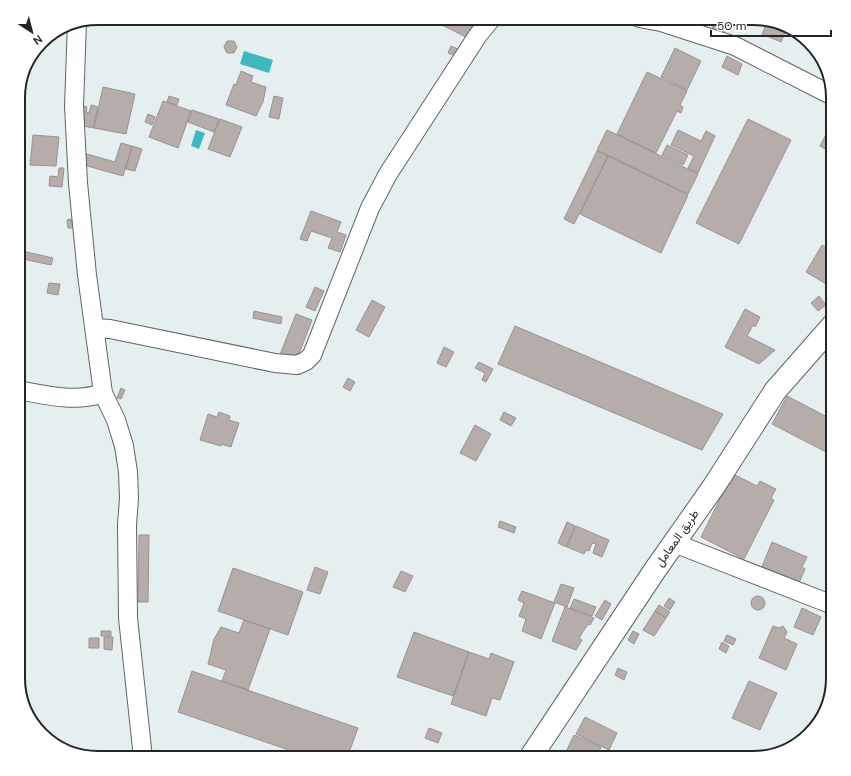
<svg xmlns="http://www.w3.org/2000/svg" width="851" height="776" font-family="'DM Sans',Vazirmatn,sans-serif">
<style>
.water{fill:#41b8be}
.building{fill:#b6adab;stroke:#9a9190}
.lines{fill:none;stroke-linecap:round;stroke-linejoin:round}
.street-casing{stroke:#5d6565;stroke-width:20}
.secondary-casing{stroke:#5d6565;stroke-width:24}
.street{stroke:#fff;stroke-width:18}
.secondary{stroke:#fff;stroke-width:22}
.labels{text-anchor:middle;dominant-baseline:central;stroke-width:4;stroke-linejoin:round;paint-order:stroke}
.street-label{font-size:12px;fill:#232627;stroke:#fff}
.rim{fill:none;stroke:#232627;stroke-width:2}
</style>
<rect width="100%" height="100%" fill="#e5eff0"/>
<!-- water -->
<path class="water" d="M244,51L273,60L269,73L240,64Z
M196,130L205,133L199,149L191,146Z"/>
<!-- building -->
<path class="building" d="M446,18H458L457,21L474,27L468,38L442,25Z
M714,18H726L723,33L712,31Z
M768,21L788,26L781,42L762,34Z
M227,41H234L237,47L234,53H227L224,47Z
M451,46L458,49L455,56L448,53Z
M675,48L701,61L687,90L661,77Z
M727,56L742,64L738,75L722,67Z
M241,71L253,76L251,82L266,87L263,102L256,116L226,105L234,84L236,85Z
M647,72L687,91L680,105L683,107L681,113L677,111L656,153L617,134Z
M103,87L135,94L126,134L94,128Z
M169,96L179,99L177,105L167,102Z
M274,96L283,98L279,119L269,117Z
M163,101L191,111L178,148L149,137Z
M79,105L87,107L86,112L89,113L91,105L98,107L93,128L79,125Z
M192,110L219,119L214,132L188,122Z
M148,114L155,117L152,125L145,122Z
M220,119L242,127L230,157L208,149Z
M748,119L791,140L739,244L696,223Z
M833,120V153L820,146Z
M607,130L698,174L688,194L597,150Z
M678,130L701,141L706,131L715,136L698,173L688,168L694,156L671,145Z
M33,135L59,137L56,166L30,165Z
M121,143L132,146L123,176L80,164V152L115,162Z
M667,145L688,155L683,165L662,155Z
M132,146L142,149L135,171L126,169Z
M597,151L608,156L574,224L564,219Z
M608,156L688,195L661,253L580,214Z
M59,168H64L62,187L49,186L50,176L58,177Z
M833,172V183L828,181Z
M311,211L341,222L337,232L346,235L340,252L328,248L332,238L311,231L307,241L300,239Z
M71,219L73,228H68L67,220Z
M822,245L833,252V288L806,272Z
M18,250L53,258L51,265L18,258Z
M49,283L60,284L58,295L47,293Z
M315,287L324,291L315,311L306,307Z
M819,296L826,305L818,311L811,303Z
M372,300L385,307L369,337L356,330Z
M745,309L760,317L755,327L753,325L747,336L775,350L759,364L725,347Z
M254,311L282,317L281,324L253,318Z
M296,314L312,320L297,359L279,357Z
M515,326L723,414L702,450L498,364Z
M444,347L454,352L446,367L437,363Z
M479,362L493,369L486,382L482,380L485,373L475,368Z
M348,378L355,382L350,391L343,387Z
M121,388L125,390L121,399L117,398Z
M787,396L833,420V440L826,452L772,424Z
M219,412L230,416L229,420L239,423L231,447L221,444V446L200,440L208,414L217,417Z
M504,412L516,418L511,426L500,420Z
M475,425L491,434L476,461L460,453Z
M735,475L757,486L760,481L776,489L771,498L774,500L744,559L701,537L728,483L731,484Z
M500,521L516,527L514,533L498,527Z
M567,522L575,526L566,547L558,543Z
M576,526L609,540L602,557L593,553L596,544L592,543L589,551L586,550L584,554L567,547Z
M139,535H149L148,602H138Z
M772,542L807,557L802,567L805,569L798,585L761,569Z
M315,567L328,572L320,594L307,590Z
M233,568L303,592L288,635L218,611Z
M401,571L413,576L405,592L393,587Z
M833,583V594L828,592Z
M561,584L574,588L567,607L554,602Z
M522,591L555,603L541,639L522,631L526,619L519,616L524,603L518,600Z
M751 603a7 7 0 1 1 14 0a7 7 0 1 1-14 0Z
M669,598L675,602L670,610L664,606Z
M574,599L596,607L592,616L570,608Z
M605,600L611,604L602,620L595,616Z
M659,605L670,612L666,618L655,611Z
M565,607L594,618L590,625L588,624L579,638L582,640L576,650L552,641Z
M802,608L821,617L813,635L794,627Z
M655,611L666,618L654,636L643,630Z
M244,620L270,629L248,690L222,681L226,670L208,664L214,639L221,627L239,633Z
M773,626L779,628L783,626L787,632L784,638L797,644L786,670L759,658Z
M101,631H111V636H101Z
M633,631L639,634L634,644L628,640Z
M414,632L469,652L453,696L397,677Z
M727,635L736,639L733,645L724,641Z
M104,637H113L112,650L104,649Z
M89,638H99V648H89Z
M722,642L729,646L726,653L719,649Z
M469,652L489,659L491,653L514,662L500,700L492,698L486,716L451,704Z
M618,668L627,672L624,680L615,675Z
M192,671L358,728L347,758H312L178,712Z
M749,681L777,693L760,730L732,718Z
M585,717L617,733L609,750L576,734Z
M429,728L442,733L438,743L425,738Z
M574,735L601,747L596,758H563Z"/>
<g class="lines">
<defs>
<path id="street" d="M639,18L661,22L735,46L833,96
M77,22L74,106L78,183L87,275L103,393L116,420L124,446L128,472L129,498L127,525L128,618L143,758
M95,328L110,329L275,363L297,365L306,361L312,355L370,208L388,174L478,35L492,18
M18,390C45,395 76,403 103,393
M674,543L833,605"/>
<path id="secondary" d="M530,758L655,570L714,486L775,391L833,325"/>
</defs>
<!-- street casing -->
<use href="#street" class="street-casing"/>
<!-- secondary casing -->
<use href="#secondary" class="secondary-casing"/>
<!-- street -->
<use href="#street" class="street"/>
<!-- secondary -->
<use href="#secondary" class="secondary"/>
</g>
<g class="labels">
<!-- street labels -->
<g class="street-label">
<text transform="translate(677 538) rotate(-55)">طريق المعامل</text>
</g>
</g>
<!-- crop -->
<path d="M0 0H851V776H0ZM98 25H753A73 73 0 0 1 826 98V678A73 73 0 0 1 753 751H98A73 73 0 0 1 25 678V98A73 73 0 0 1 98 25Z" fill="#fff" fill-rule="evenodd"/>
<path class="rim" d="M98 25H753A73 73 0 0 1 826 98V678A73 73 0 0 1 753 751H98A73 73 0 0 1 25 678V98A73 73 0 0 1 98 25Z"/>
<!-- north arrow -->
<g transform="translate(32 32) rotate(144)" stroke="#ffffff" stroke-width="3" paint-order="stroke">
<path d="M0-3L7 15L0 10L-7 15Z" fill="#232627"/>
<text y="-6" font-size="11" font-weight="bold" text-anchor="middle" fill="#232627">N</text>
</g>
<!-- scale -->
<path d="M711 30v6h120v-6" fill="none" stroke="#232627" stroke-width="2"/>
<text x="717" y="30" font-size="12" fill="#232627" stroke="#ffffff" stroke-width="3" paint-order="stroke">50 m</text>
</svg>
